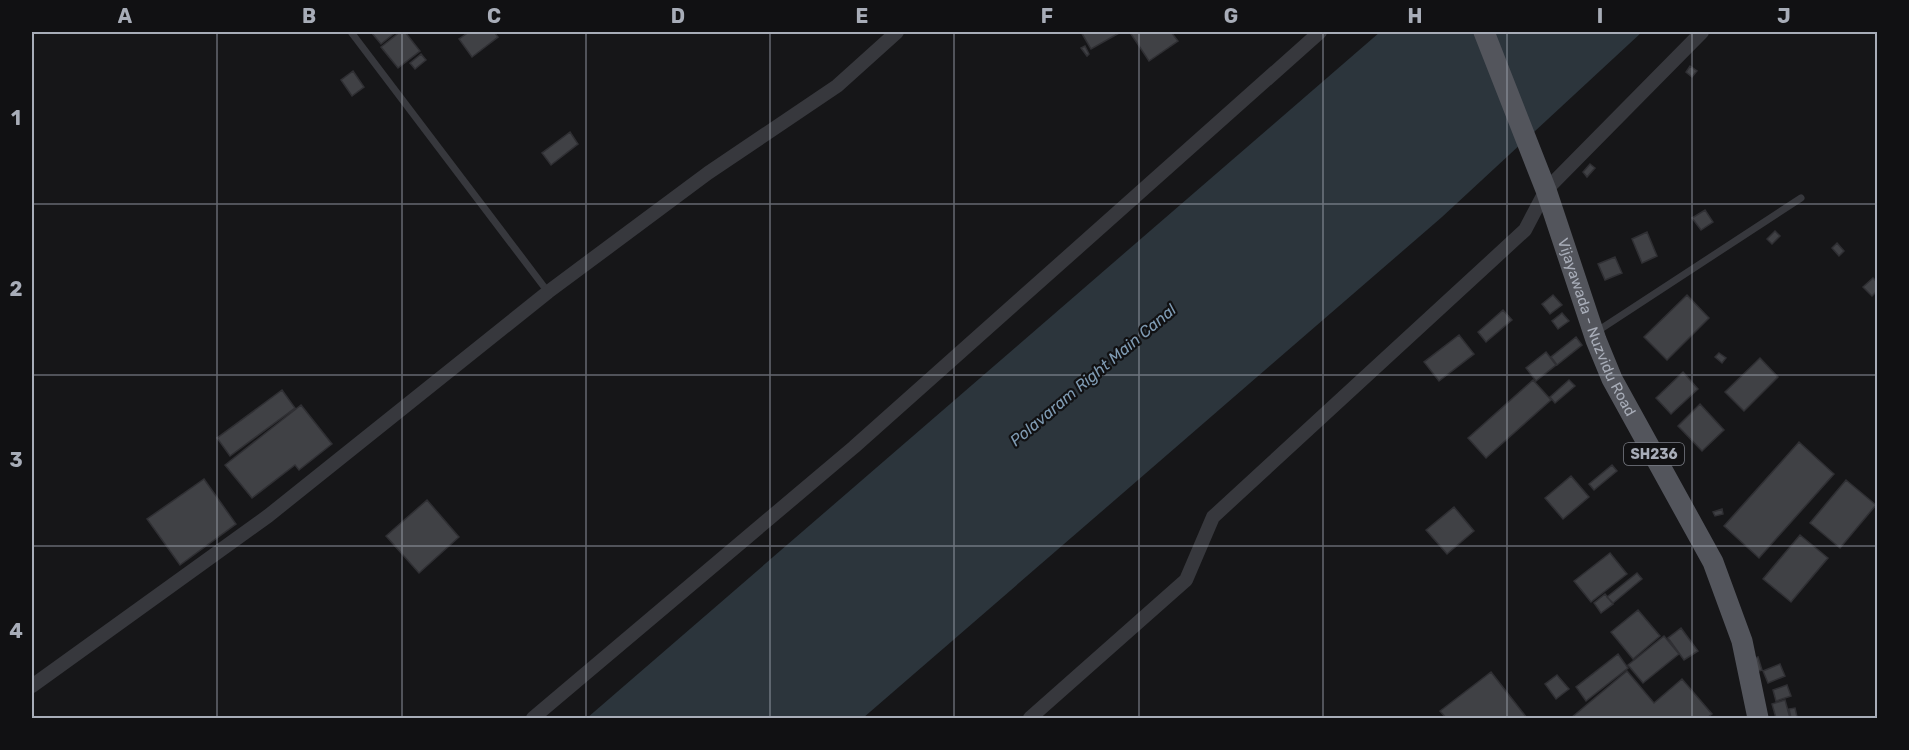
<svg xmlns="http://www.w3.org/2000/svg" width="1909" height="750" font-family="Rubik,sans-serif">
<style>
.water{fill:#2c353c}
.building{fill:#404145;stroke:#303034;stroke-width:1.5}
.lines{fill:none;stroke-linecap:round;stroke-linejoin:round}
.lane{stroke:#37383d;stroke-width:7}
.street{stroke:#37383d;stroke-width:14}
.primary{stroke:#53555c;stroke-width:21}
.grid{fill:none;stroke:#a8adb8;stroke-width:1.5;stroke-opacity:0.55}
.labels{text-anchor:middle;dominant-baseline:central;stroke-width:4.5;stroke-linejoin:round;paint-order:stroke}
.shield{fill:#111113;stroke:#7b7e86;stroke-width:1.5}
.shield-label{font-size:14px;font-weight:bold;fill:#a8adb8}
.street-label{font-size:15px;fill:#a8adb8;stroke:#111113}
.water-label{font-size:16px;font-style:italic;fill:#7f9bb3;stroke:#111113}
.neatline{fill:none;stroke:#a8adb8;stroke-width:2}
.grid-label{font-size:20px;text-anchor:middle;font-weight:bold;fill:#a8adb8}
</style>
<rect width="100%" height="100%" fill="#161618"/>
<!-- water -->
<path class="water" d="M1380,32H1642L1442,217L863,718H587Z"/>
<!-- building -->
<path class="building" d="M371,32H396L381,44Z
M400,32H405L420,51L398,68L381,47Z
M469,32H494L498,37L472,57L459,39Z
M1081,32H1121L1091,49Z
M1134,32H1171L1178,41L1149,61L1131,34Z
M1085,46L1089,54L1087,56L1081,48Z
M421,54L426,60L415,69L410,63Z
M1690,66L1697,71L1692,77L1686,72Z
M353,71L364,87L352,96L341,80Z
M570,132L578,144L551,165L542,153Z
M1590,164L1595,168L1587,177L1583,172Z
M1705,210L1713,222L1701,230L1692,218Z
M1775,231L1780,236L1772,244L1767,239Z
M1647,232L1657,256L1642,263L1632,239Z
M1837,243L1844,251L1839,256L1832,248Z
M1615,257L1622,273L1605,280L1598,264Z
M1873,278L1878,283V290L1872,296L1863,287Z
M1553,295L1562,305L1550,314L1542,304Z
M1687,295L1709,318L1667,360L1644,337Z
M1503,310L1512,320L1486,342L1478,332Z
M1562,313L1569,321L1558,329L1552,321Z
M1459,335L1474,354L1439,381L1424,362Z
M1576,337L1582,345L1557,365L1551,357Z
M1546,352L1556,365L1536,381L1526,368Z
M1719,353L1726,358L1722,363L1715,357Z
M1760,358L1778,377L1744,411L1725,392Z
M1683,372L1698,389L1671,414L1656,398Z
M1533,380L1551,400L1486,458L1468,438Z
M1569,380L1575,386L1555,403L1550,397Z
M282,390L295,408L230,456L217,438Z
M1700,404L1724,430L1702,451L1678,426Z
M301,405L332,444L299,470L295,465L252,498L225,465Z
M1799,442L1834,474L1759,558L1724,526Z
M1612,465L1617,471L1594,490L1589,484Z
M1571,476L1589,497L1563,519L1545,498Z
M204,479L236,524L180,565L147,519Z
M1846,480L1876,505L1840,548L1810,523Z
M427,500L459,537L419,573L386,536Z
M1454,507L1474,531L1447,554L1426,530Z
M1722,509L1723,514L1715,516L1713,512Z
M1800,535L1828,558L1791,602L1763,579Z
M1610,553L1627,574L1591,602L1574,581Z
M1637,573L1642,579L1613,603L1607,597Z
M1605,594L1613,604L1601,613L1594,603Z
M1638,610L1660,636L1633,659L1611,632Z
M1681,628L1698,651L1684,660L1668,638Z
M1664,636L1679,654L1643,683L1628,665Z
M1618,654L1628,668L1586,701L1576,687Z
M1758,657L1762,670L1756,672L1752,659Z
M1780,664L1785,676L1768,683L1763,671Z
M1627,671L1654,703L1682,679L1712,714L1707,718H1571Z
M1491,672L1527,718H1446L1440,711Z
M1557,675L1569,689L1556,699L1545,684Z
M1787,685L1791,696L1776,701L1773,690Z
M1785,700L1790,718H1776L1772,704Z
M1795,708L1797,717L1791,718L1789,709Z"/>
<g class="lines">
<!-- lane -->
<path class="lane" d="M351,32L548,292
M1596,332L1801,198"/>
<!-- street -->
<path class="street" d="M32,686L268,516L548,292L708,173L837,86L897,32
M533,718L854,447L1320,32
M1030,718L1186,580L1213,517L1525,230L1546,190L1702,32"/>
<!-- primary -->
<path class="primary" id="s1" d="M1484,32L1546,190L1596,340L1612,379L1713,562L1742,641L1758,718"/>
</g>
<!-- grid -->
<path class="grid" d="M217,32V718M402,32V718M586,32V718M770,32V718M954,32V718M1139,32V718M1323,32V718M1507,32V718M1692,32V718M32,204H1878M32,375H1878M32,546H1878"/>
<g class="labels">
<!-- shield labels -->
<rect class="shield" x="1624" y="443" width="60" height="22" rx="4.5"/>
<g class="shield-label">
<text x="1654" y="454">SH236</text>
</g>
<!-- street labels -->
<g class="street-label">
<text stroke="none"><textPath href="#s1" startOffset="316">Vijayawada - Nuzvidu Road</textPath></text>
</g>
<!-- water labels -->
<g class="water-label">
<text transform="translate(1093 375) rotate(-40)">Polavaram Right Main Canal</text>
</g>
</g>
<!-- border -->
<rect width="1909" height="750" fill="none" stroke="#111113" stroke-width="66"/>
<rect x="33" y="33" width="1843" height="684" class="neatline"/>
<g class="grid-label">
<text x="125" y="23">A</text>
<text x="309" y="23">B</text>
<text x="494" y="23">C</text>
<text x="678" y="23">D</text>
<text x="862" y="23">E</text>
<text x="1047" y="23">F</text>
<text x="1231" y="23">G</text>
<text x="1415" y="23">H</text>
<text x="1600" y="23">I</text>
<text x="1784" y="23">J</text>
<text x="16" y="125">1</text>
<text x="16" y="296">2</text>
<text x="16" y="467">3</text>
<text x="16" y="638">4</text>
</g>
</svg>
